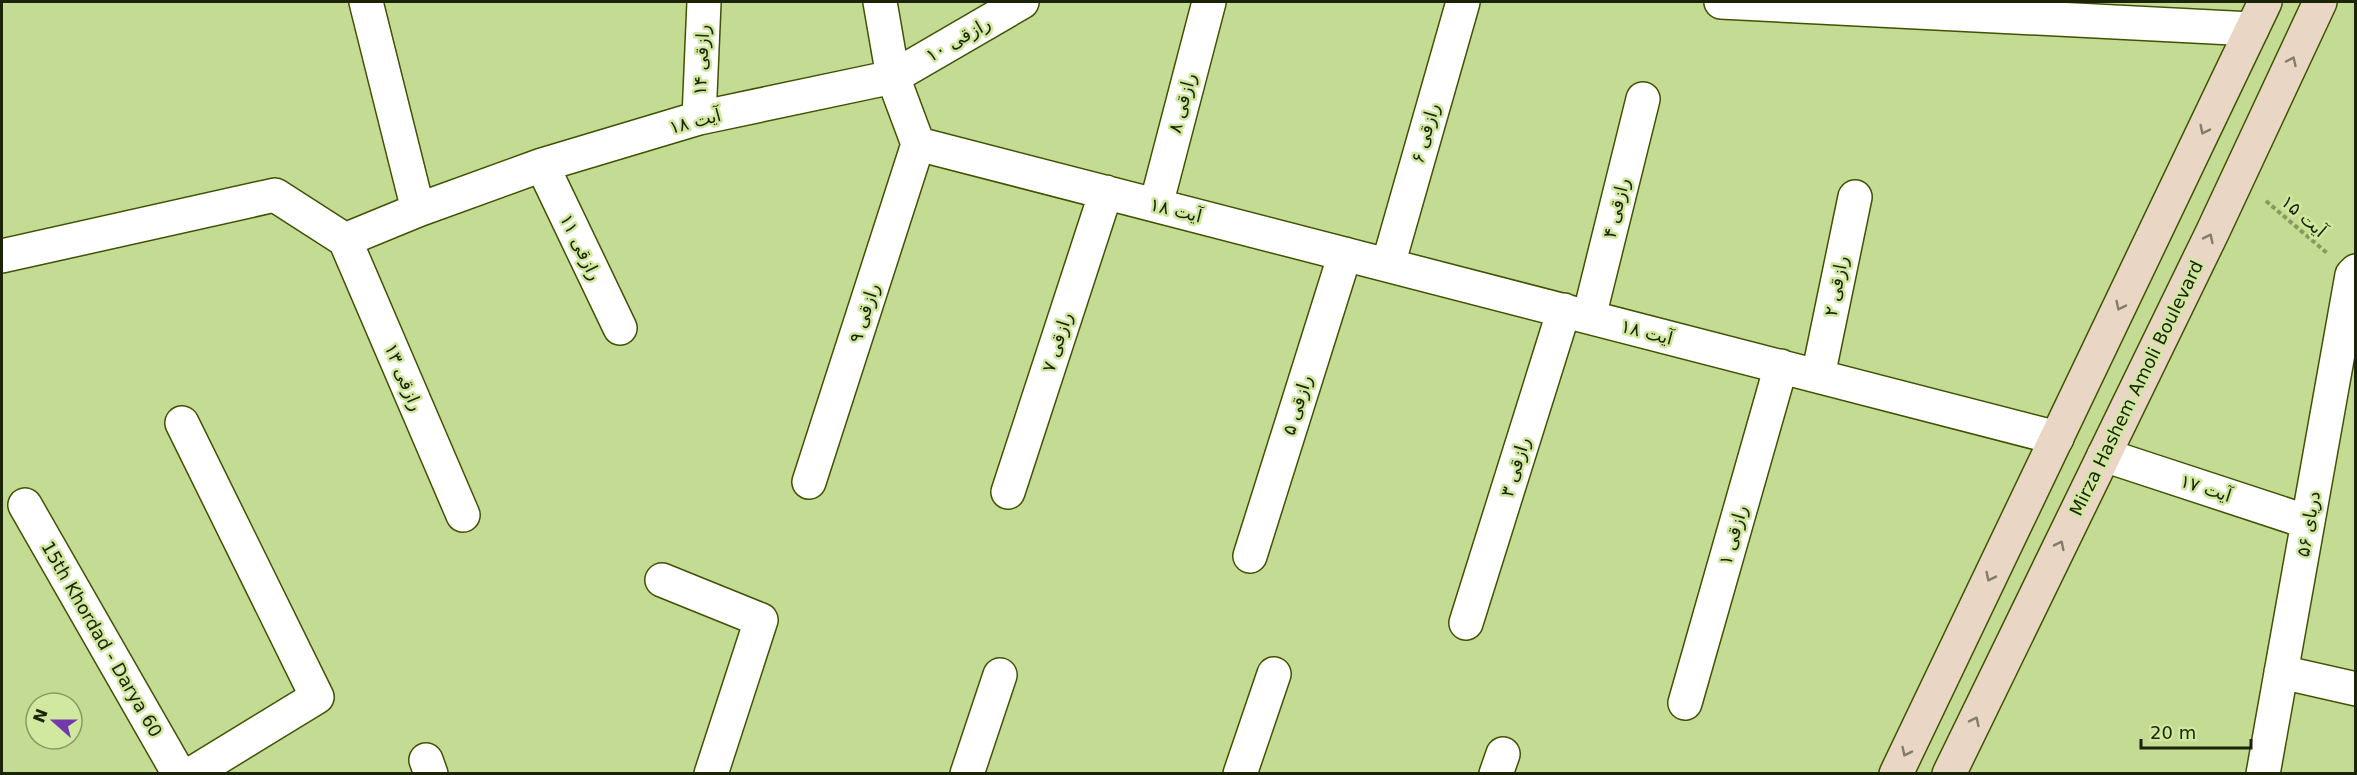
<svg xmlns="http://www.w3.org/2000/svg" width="2357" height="775" font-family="'DejaVu Sans','Noto Naskh Arabic',sans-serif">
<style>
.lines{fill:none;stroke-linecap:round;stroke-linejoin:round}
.minor-casing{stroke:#405203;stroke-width:36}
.secondary-casing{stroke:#405203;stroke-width:36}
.path{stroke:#879960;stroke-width:4;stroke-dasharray:4.5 3;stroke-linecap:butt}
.minor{stroke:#fff;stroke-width:33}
.secondary{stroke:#e9d6c4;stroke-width:33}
.oneway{stroke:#827d66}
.labels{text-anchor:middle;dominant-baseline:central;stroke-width:5;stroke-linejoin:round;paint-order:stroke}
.street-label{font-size:18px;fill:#1c2407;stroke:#d0e89f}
</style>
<rect width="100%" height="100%" fill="#c3db92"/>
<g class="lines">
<defs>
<path id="minor" d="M366,2L418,210
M880,2L893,77L918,144
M1721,2L2252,29
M699,118L704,2
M918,144L2057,438
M542,165L620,328
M1156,205L1209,2
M345,240L418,210L542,165L699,118L893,77L1022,2
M345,240L463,515
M2,256L275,195L345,240
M1388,265L1463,2
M1589,317L1643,99
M1818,376L1855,197
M182,423L317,697L191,774
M2104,455L2308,522
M809,482L918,144
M1008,492L1106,192
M25,505L179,774
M1250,556L1345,254
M662,580L761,620L711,774
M1466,623L1564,310
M2281,672L2356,689
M1685,703L1781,366
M426,760L431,774
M967,774L1000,675
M1240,774L1274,674
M1496,774L1503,754
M2263,774L2352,275L2356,271"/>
<path id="secondary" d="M1896,774L2265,2
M1949,774L2213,231L2320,2"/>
</defs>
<!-- minor casing -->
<use href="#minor" class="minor-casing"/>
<!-- secondary casing -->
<use href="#secondary" class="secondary-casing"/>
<!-- path -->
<path class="path" d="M2266,201L2327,253"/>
<!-- minor -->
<use href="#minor" class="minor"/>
<!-- secondary -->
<use href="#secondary" class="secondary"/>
</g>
<!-- one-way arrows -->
<defs><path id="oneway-chevron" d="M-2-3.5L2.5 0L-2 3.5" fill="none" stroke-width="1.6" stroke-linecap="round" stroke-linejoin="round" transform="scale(1.5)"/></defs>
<g class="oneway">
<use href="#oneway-chevron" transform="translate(2292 61) rotate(-65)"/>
<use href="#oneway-chevron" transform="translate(2204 130) rotate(116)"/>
<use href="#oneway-chevron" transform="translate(2209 238) rotate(-64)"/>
<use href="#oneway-chevron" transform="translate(2120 306) rotate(116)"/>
<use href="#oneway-chevron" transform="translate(2060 545) rotate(-64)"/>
<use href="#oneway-chevron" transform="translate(1990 577) rotate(116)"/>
<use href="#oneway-chevron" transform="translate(1975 721) rotate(-64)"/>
<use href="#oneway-chevron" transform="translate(1906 752) rotate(116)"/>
</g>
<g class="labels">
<!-- street labels -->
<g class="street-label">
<text transform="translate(958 39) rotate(-30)">رازقی ۱۰</text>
<text transform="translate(701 60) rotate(-87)">رازقی ۱۴</text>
<text transform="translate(1182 103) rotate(-75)">رازقی ۸</text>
<text transform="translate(695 121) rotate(-15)">آیت ۱۸</text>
<text transform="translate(1425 133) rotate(-74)">رازقی ۶</text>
<text transform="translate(1616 208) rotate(-76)">رازقی ۴</text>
<text transform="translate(1176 210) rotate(14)">آیت ۱۸</text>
<text transform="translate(2304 216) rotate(41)">آیت ۱۵</text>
<text transform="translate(581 247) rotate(64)">رازقی ۱۱</text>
<text transform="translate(1836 286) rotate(-79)">رازقی ۲</text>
<text transform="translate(864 313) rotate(-72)">رازقی ۹</text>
<text transform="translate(1647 332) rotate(15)">آیت ۱۸</text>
<text transform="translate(1057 342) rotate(-72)">رازقی ۷</text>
<text transform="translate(404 377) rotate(67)">رازقی ۱۳</text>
<text transform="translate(2136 388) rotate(-64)">Mirza Hashem Amoli Boulevard</text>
<text transform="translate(1297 405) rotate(-73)">رازقی ۵</text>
<text transform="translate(1515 467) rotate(-73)">رازقی ۳</text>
<text transform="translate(2206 488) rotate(18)">آیت ۱۷</text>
<text transform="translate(2308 524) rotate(-80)">دریای ۵۶</text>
<text transform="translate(1733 535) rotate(-74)">رازقی ۱</text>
<text transform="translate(102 639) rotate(60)">15th Khordad - Darya 60</text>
</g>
</g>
<!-- border -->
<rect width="2357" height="775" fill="none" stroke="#1c2407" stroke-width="6"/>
<!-- north arrow -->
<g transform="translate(54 721) rotate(291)"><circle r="28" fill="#d0e89f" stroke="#889a62" stroke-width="1.5"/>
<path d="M0-4.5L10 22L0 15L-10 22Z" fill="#7238ae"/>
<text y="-9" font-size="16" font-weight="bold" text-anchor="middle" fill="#1c2407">N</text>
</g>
<!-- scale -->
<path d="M2141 739v9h110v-9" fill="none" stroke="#1c2407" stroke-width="3"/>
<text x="2150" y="739" font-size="18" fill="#1c2407" stroke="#d0e89f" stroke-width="4.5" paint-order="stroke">20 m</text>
</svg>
